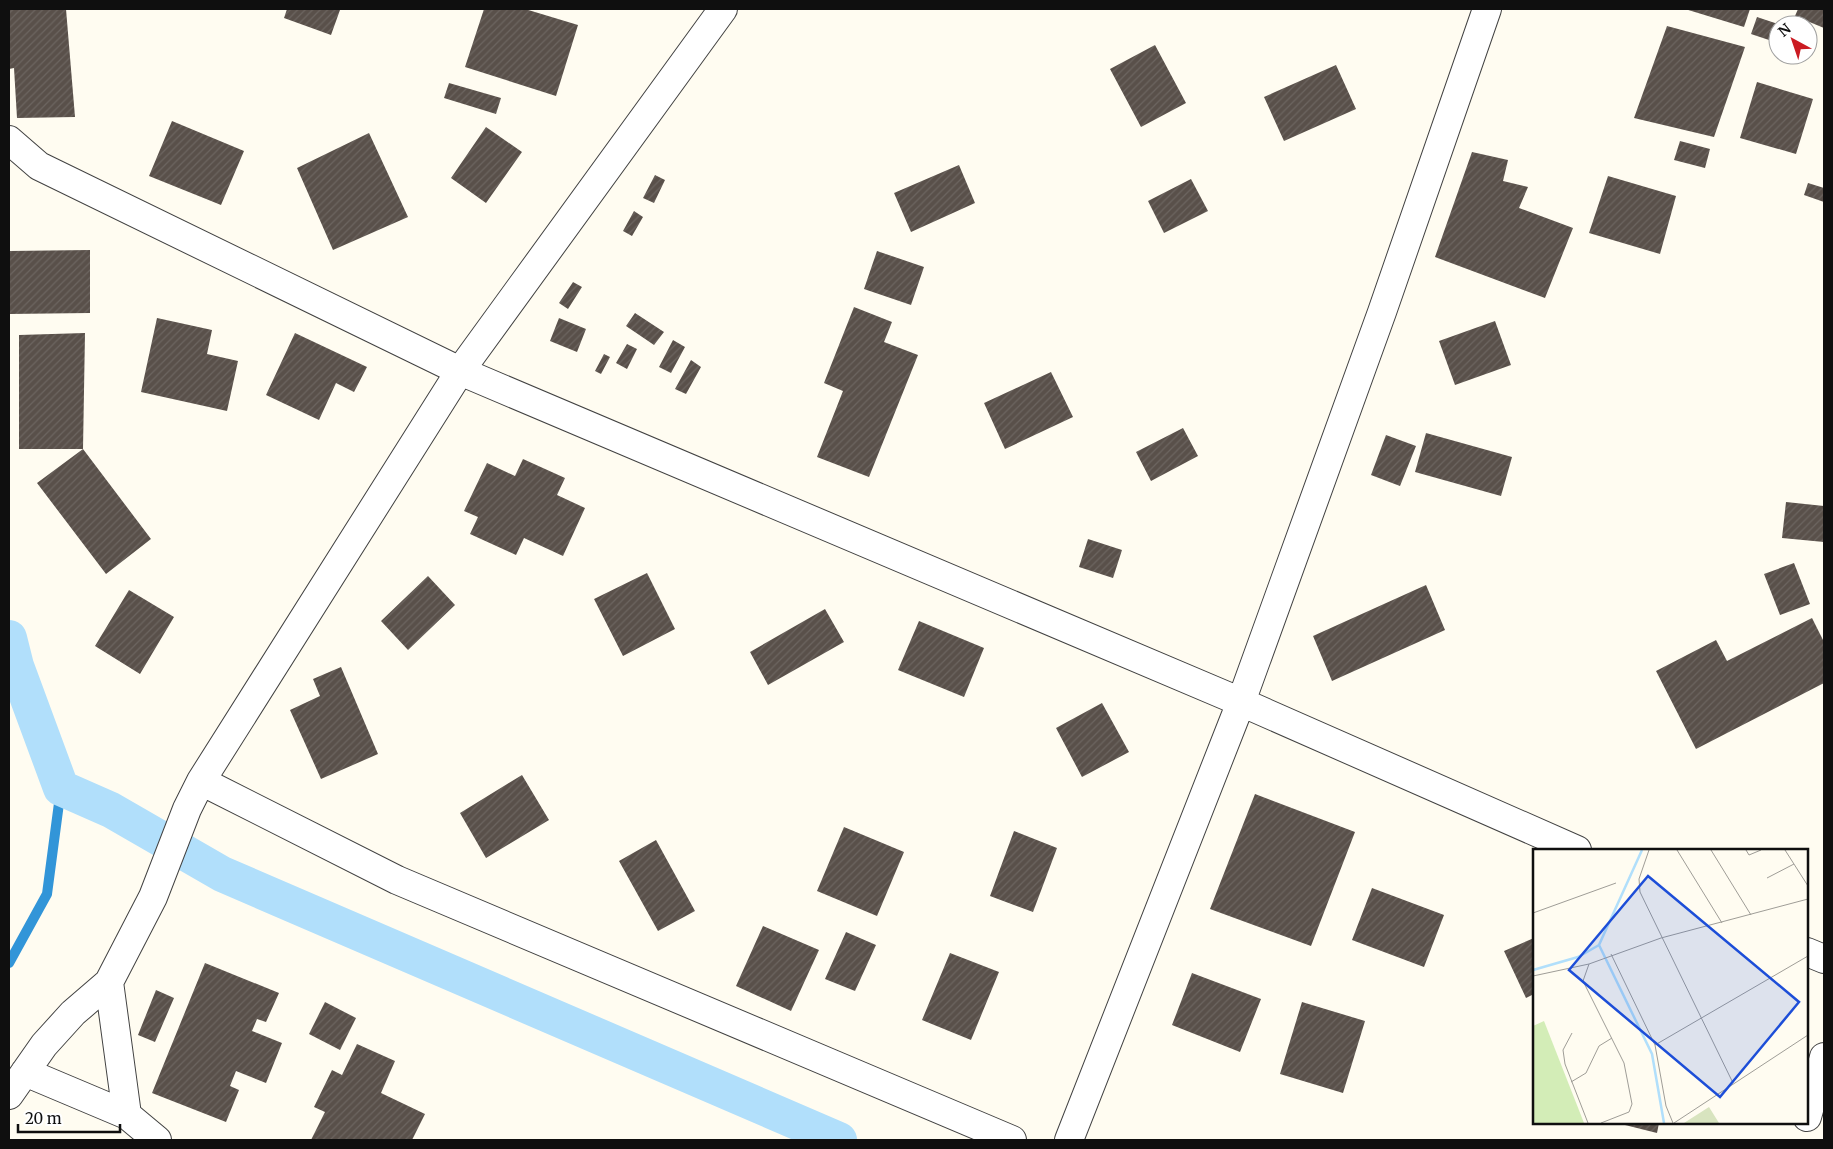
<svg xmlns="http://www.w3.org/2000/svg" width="1833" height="1149" font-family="Merriweather,serif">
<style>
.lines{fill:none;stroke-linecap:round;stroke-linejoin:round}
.stream{stroke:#3295d8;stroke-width:10}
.canal{stroke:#b1dffb;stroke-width:36}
.building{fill:url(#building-hatch)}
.minor-casing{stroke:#424242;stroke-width:30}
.minor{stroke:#fff;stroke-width:28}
.inset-river{fill:none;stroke:#b1dffb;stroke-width:2.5}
.inset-road{fill:none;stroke:#9f9d97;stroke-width:1}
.view{fill:#1d4ed8;fill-opacity:0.15;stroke:#1d4ed8;stroke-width:2.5}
.inset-edge{fill:none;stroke:#0f0f0f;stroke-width:2.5}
</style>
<defs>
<pattern id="building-hatch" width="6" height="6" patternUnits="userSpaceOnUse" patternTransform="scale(1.25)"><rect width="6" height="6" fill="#59504a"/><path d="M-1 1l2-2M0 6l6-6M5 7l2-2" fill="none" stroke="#6c6560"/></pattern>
</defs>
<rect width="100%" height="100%" fill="#fffcf1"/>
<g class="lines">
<!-- stream -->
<path class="stream" d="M9,963L47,894L61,788"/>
<!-- canal -->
<path class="canal" d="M9,638L16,666L61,788L111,810L222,874L839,1140"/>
</g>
<!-- building -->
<path class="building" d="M9,9H66L75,117L17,118L14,68L9,69Z
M287,9H337L340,10L331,35L284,18Z
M484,9H525L578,25L556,96L465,67Z
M1685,9H1750L1744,27Z
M1798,9H1824V28L1795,16Z
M1757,17L1778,24V43L1751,34Z
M1667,26L1745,47L1714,137L1634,118Z
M1155,45L1186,103L1141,127L1110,69Z
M1336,65L1356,109L1284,141L1264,97Z
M1757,82L1813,99L1796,154L1740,138Z
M449,83L501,98L496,114L444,98Z
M172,121L244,151L221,205L149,176Z
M486,127L522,152L486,203L451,178Z
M369,133L408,217L333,250L297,168Z
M1680,141L1710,149L1705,168L1674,160Z
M1472,152L1508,160L1503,181L1528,187L1519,208L1573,228L1545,298L1435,257Z
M959,165L975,203L911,232L894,193Z
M655,175L665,180L654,203L643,198Z
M1608,176L1676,196L1660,254L1589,233Z
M1191,179L1208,211L1164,233L1148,201Z
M1808,183L1824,188V202L1804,195Z
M634,211L643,217L632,236L623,231Z
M90,250V313L9,314V251Z
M877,251L924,267L911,305L864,289Z
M573,282L582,287L568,309L559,303Z
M854,307L892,322L884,342L918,355L869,477L817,457L843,391L824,383Z
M635,313L664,332L654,345L626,326Z
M157,318L212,330L207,354L238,361L227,411L141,392Z
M559,318L586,329L577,352L550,341Z
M1495,321L1511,365L1455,385L1439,341Z
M85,333L83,449H19V335Z
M295,333L367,367L354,392L336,383L319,420L266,395Z
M673,340L685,347L671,373L659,367Z
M627,344L637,349L627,369L616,363Z
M604,354L610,357L601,374L595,371Z
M691,360L701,367L686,394L675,389Z
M1051,372L1073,417L1005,449L984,403Z
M1183,428L1198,456L1151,481L1136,452Z
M1426,433L1512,457L1501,496L1415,472Z
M1386,435L1416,446L1400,486L1371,475Z
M83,449L151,539L106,574L37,483Z
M523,459L565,478L557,495L585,508L563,556L524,538L516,555L470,534L478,517L464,511L487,463L515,476Z
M1786,502L1824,506V542L1782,538Z
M1088,539L1122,550L1113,578L1079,567Z
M1794,563L1810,604L1780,615L1764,574Z
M647,573L675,629L623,656L594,599Z
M428,576L455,605L408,650L381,621Z
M1426,585L1445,630L1332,681L1313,636Z
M129,590L174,617L140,674L95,646Z
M825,609L844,642L768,685L750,652Z
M1812,618L1824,642V683L1696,749L1656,671L1716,640L1727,661Z
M919,621L984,648L964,697L898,670Z
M341,667L378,754L321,779L290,710L320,696L313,679Z
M1102,703L1129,752L1082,777L1056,728Z
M522,775L549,820L486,858L460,813Z
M1255,794L1355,832L1311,946L1210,909Z
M844,827L904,852L877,916L817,891Z
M1014,831L1057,848L1033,912L990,896Z
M656,840L695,911L658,931L619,861Z
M1372,888L1444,915L1424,967L1352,940Z
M763,926L819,950L791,1011L736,986Z
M846,932L876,945L855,991L825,979Z
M1534,938V994L1526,998L1504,951Z
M950,953L999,972L971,1040L922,1020Z
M205,963L279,993L266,1022L257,1019L252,1031L282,1043L266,1083L236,1071L230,1086L239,1090L226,1122L152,1093Z
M1192,973L1261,999L1240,1052L1172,1025Z
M156,990L174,998L155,1042L138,1035Z
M325,1002L356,1018L340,1050L309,1034Z
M1302,1002L1365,1021L1343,1093L1280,1074Z
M357,1044L395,1061L381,1093L425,1114L412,1140H311L325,1112L314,1107L332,1070L342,1075Z
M1617,1123H1659L1657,1133Z"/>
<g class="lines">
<defs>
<path id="minor" d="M9,140L39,166L460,371L1241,702L1577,850
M201,781L397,880L1012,1140
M1807,952L1824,959
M25,1072L127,1115
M9,1095L44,1045L73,1013L109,982
M1807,1117L1824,1057
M157,1140L127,1115L109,982L153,897L187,809L201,781L460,371L723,9
M1069,1140L1241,702L1382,312L1487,9"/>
</defs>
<!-- minor casing -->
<use href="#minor" class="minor-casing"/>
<!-- minor -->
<use href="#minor" class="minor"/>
</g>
<!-- overview -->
<g transform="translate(1533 849)">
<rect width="275" height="275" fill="#fffcf1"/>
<path d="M176,258L186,274H151Z" fill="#d8e4bf"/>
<path d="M11,172L51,274H0V177Z" fill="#d3edb7"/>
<path class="inset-river" d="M109,1L66,96L119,205L131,274M0,121L45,108L66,96"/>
<path class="inset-road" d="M116,1L106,30L107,43L200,234M144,1L189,74M178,1L218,66M213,1L216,6L228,1M252,1L275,37M234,29L261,15M0,64L83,34M78,105L122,196L133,257L140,274M0,127L56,115M39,184L30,201L32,215L55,274M122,196L275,107M38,233L53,224L66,197L79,189M68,274L96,263L99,255L91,214L50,132L56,115L128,89L275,50M141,274L275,186"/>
<path class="view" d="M115,27L266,153L187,248L36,121Z"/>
<rect width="275" height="275" class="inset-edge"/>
</g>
<!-- border -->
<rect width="1833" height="1149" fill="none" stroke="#0f0f0f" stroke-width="20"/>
<!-- north arrow -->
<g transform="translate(1793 40) rotate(320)"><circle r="24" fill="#ffffff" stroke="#9f9f9f"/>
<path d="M0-4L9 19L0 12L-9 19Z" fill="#cb1b22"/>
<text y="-8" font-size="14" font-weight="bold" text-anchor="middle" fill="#0f0f0f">N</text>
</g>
<!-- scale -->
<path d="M18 1124v8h102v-8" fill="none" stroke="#0f0f0f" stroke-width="2.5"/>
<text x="25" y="1124" font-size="15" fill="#0f0f0f" stroke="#ffffff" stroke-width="4" paint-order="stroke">20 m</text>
</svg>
